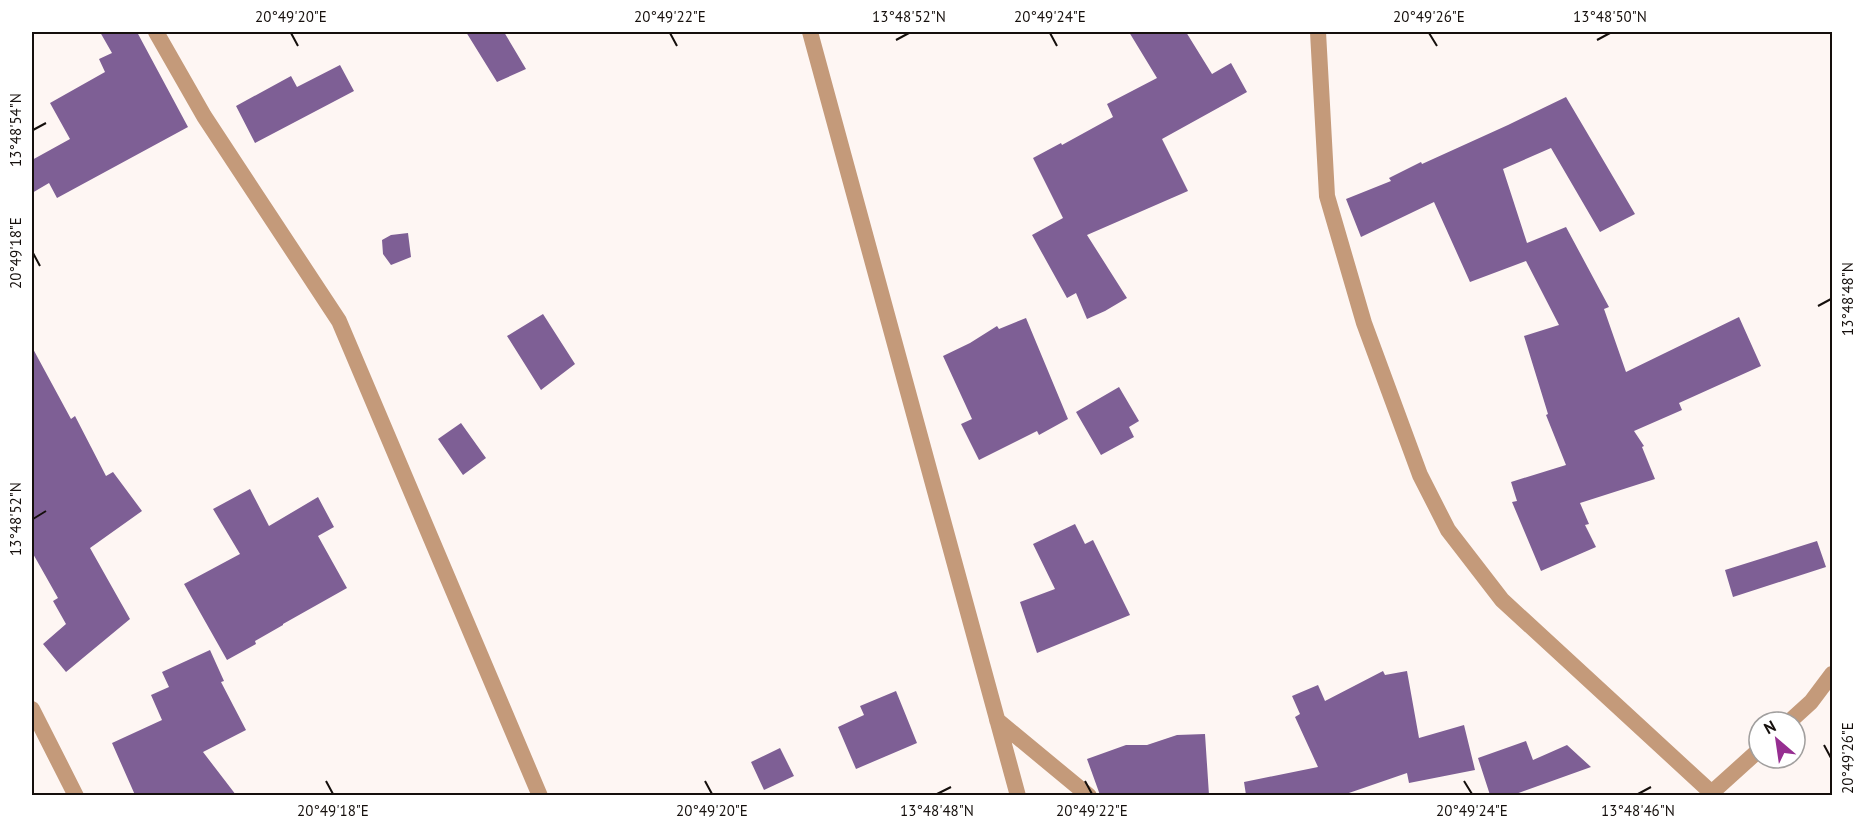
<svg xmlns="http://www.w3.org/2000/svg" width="1864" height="827" font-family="'PT Sans',sans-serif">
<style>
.building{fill:#7e5f95}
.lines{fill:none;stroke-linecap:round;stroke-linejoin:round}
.minor{stroke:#c49a7a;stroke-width:16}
.ticks{fill:none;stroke:#150f0c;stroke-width:2}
.neatline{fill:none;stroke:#150f0c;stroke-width:2}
.ticks-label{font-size:15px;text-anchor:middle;fill:#150f0c}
</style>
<rect width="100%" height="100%" fill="#fef6f3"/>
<!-- building -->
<path class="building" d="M100,32H137L188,127L57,198L49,183L32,193V160L70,139L50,103L105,72L99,59L112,53Z
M466,32H504L526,69L497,82Z
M1129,32H1186L1212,74L1231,63L1247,92L1162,139L1188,191L1087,235L1127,298L1105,311L1087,319L1076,293L1067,298L1032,235L1063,218L1033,158L1061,143L1062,145L1113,117L1107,104L1157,78Z
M340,65L354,91L255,143L236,106L291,76L297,87Z
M1566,97L1635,214L1600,232L1551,148L1503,169L1527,243L1566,227L1609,307L1604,309L1626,372L1739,317L1761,366L1679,403L1682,410L1634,431L1644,446L1642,447L1655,479L1580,503L1589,524L1585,525L1596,547L1541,571L1512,502L1517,501L1511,482L1566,465L1546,415L1548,414L1524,336L1559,325L1526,261L1470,282L1434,202L1361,237L1346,199L1391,181L1389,178L1421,162L1422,164L1508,125Z
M408,233L411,257L391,265L383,254L382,240L391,235Z
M543,314L575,364L541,390L507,336Z
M1026,318L1068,419L1039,435L1037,431L979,460L961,424L972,419L943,356L970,343L997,326L999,329Z
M32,347L71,419L75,416L106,476L113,472L142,511L90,548L130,619L66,672L43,644L66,624L53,601L58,598L32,552Z
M1119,387L1139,421L1129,427L1134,437L1101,455L1076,412Z
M461,423L486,458L463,475L438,439Z
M250,489L269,526L318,497L334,527L318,536L347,588L283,624V625L255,641L256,644L227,660L184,584L240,554L213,509Z
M1075,524L1085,544L1093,540L1130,615L1037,653L1020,602L1055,589L1033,544Z
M1817,541L1826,567L1733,597L1725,570Z
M210,650L224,681L221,682L246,730L203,752L236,795H135L112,743L162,720L151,695L169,687L162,672Z
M1383,671L1385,675L1407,671L1419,738L1464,725L1475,770L1409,783L1407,773L1343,795H1246L1244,782L1318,767L1295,717L1300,714L1292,696L1318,685L1325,701Z
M896,691L917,743L856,769L838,727L864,715L860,706Z
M1205,734L1209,795H1100L1087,759L1126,745H1147L1177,735Z
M1526,741L1533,760L1567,745L1591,767L1513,795H1490L1478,758Z
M780,748L794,776L764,790L751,762Z"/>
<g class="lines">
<!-- minor -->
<path class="minor" d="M156,32L204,116L339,321L540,796
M810,32L1018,796
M1318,32L1327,196L1364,323L1420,475L1448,530L1502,600L1715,796
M32,709L76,796
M997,720L1089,796
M1789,722L1811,702L1832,674
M1708,796L1759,750"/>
</g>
<!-- ticks -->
<path class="ticks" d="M291,33L298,46M670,33L677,46M1050,33L1057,46M1429,33L1437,46M896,40L909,33M1597,40L1610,33M33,130L46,123M33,253L40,266M1818,306L1831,299M33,519L46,511M1824,745L1831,758M326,781L333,794M705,781L712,794M1085,781L1092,794M1464,781L1472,794M937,794L951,787M1638,794L1651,787"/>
<!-- border -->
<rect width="1864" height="827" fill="none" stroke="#ffffff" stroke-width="66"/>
<!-- north arrow -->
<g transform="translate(1777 740) rotate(331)"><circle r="28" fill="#ffffff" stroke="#a19f9e" stroke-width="1.5"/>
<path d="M0-4.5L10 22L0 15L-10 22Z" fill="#962e91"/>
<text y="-9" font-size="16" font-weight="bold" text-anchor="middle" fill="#150f0c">N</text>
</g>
<rect x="33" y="33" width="1798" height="761" class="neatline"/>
<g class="ticks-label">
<text x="291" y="22">20°49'20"E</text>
<text x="670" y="22">20°49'22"E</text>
<text x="909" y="22">13°48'52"N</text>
<text x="1050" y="22">20°49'24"E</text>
<text x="1429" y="22">20°49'26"E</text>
<text x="1610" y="22">13°48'50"N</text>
<text transform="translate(16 130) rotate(-90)" y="5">13°48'54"N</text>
<text transform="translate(16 253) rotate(-90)" y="5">20°49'18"E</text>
<text transform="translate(1848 299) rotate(-90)" y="5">13°48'48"N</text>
<text transform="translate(16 519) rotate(-90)" y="5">13°48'52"N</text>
<text transform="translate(1848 758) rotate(-90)" y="5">20°49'26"E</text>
<text x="333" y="816">20°49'18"E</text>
<text x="712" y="816">20°49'20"E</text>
<text x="937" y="816">13°48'48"N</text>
<text x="1092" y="816">20°49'22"E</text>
<text x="1472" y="816">20°49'24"E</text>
<text x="1638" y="816">13°48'46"N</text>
</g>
</svg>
